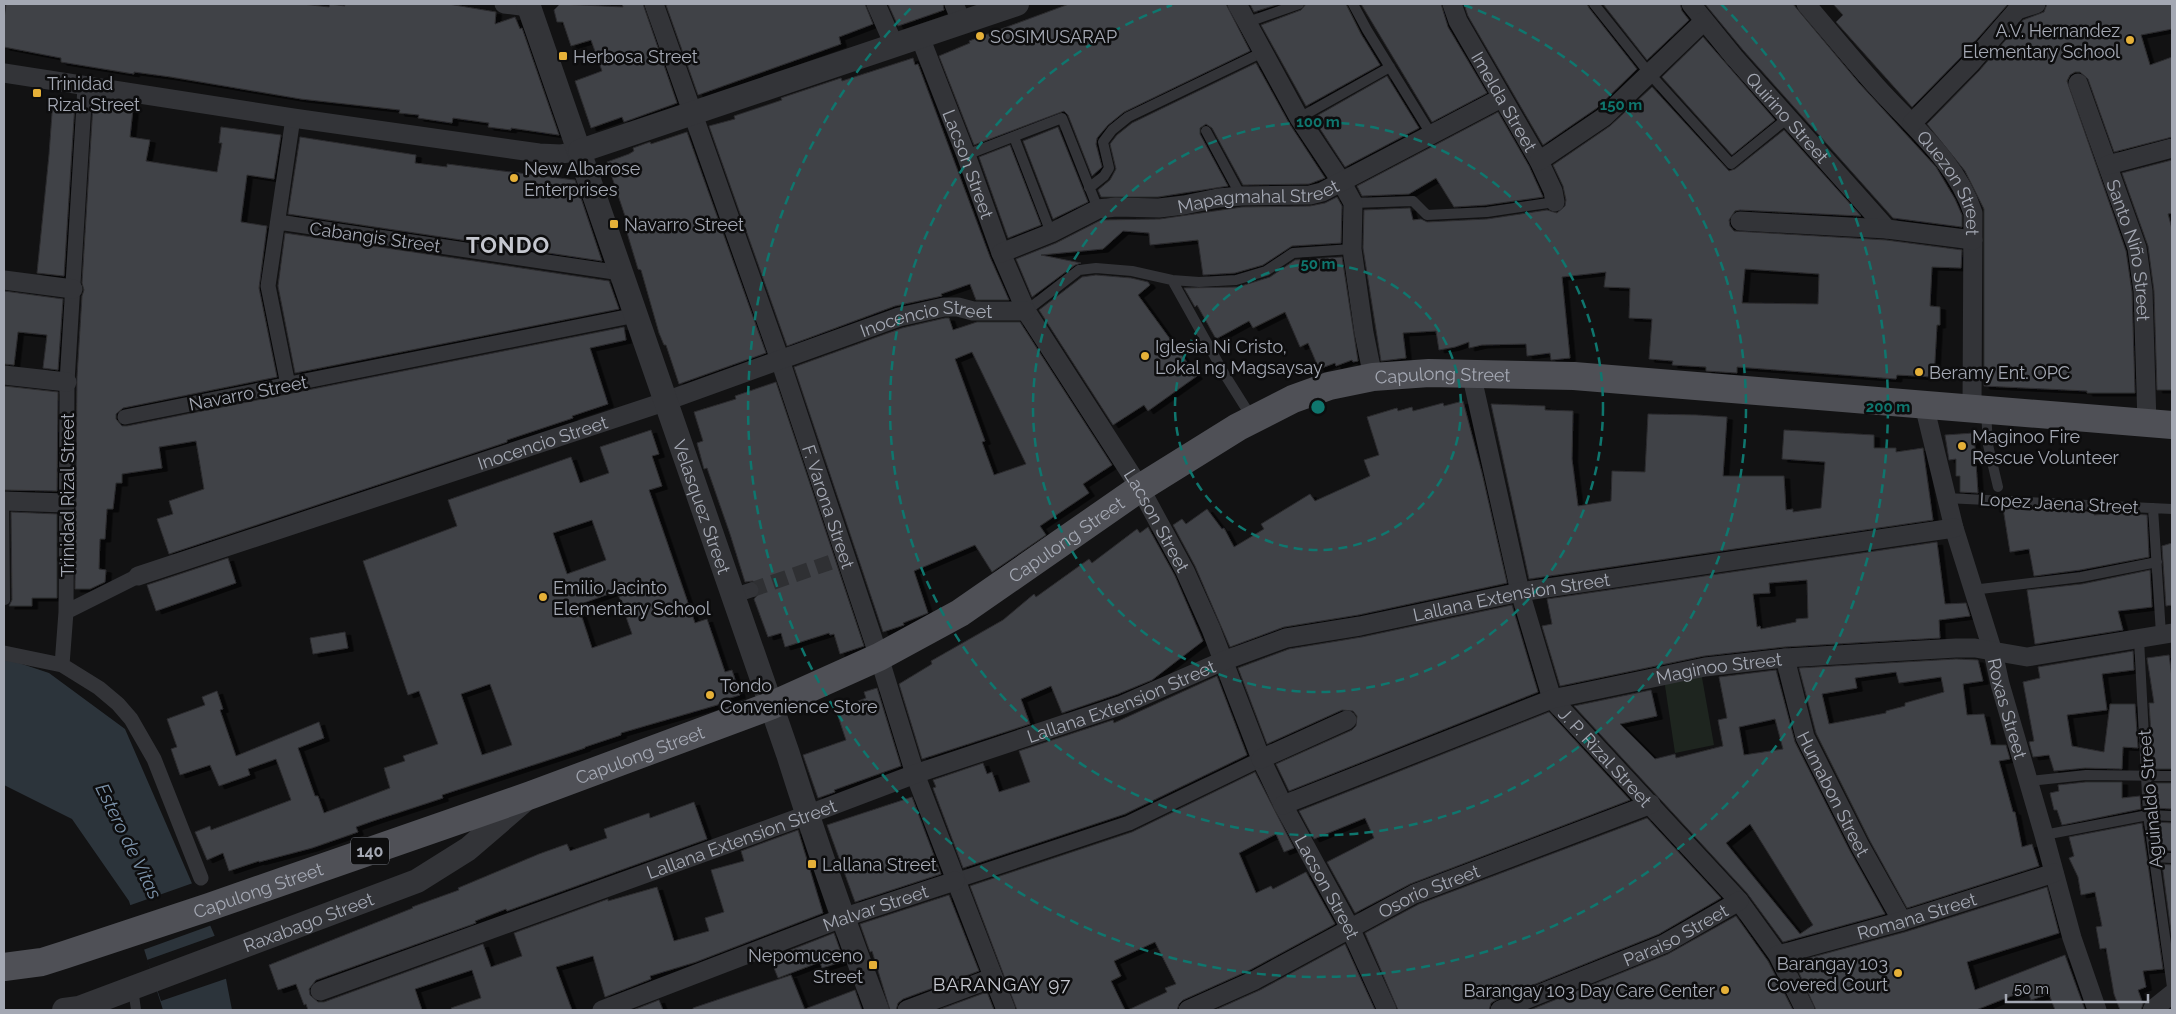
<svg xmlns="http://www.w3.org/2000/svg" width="2176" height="1014" font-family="Raleway,sans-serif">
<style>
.green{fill:#1e251f}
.water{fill:#2c343b}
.pier{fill:#121213}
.building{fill:#414246;stroke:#2c2c2f;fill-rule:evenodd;filter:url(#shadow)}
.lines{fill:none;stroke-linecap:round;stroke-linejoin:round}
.pedestrian-tunnel{stroke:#2f3033;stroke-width:15;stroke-dasharray:15 8;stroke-linecap:butt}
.service{stroke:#333438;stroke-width:10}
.pedestrian{stroke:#333438;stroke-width:15}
.minor{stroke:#333438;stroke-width:19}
.tertiary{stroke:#333438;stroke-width:24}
.primary{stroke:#4f5056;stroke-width:28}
.ring{fill:none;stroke:#0f766e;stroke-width:2.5;stroke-dasharray:9 6}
.poi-dot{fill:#e5b038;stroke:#0d0d0e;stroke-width:2}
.labels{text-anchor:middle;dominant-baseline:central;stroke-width:5;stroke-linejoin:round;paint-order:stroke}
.shield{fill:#0d0d0e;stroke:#777a82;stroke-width:1}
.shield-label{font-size:16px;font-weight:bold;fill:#a4a8b3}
.poi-label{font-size:18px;fill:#a4a8b3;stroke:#0d0d0e;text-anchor:start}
.street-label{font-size:18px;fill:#a4a8b3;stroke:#0d0d0e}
.water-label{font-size:19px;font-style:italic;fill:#7d94ac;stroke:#0d0d0e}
.neighbourhood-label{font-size:19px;letter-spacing:1px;fill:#c5c7cf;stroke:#0d0d0e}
.district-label{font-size:22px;font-weight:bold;letter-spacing:1px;fill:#c5c7cf;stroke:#0d0d0e}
.centre{fill:#0f766e;stroke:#0d0d0e;stroke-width:2.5}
.ring-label{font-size:15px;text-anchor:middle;font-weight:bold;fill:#0f766e;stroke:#0d0d0e;stroke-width:5;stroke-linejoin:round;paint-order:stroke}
</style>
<defs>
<filter id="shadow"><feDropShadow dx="5.5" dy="3" stdDeviation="0" flood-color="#0009"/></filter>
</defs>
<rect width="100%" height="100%" fill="#121213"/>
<!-- green -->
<path class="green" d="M1701,672L1714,745L1675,753L1664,679Z"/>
<!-- water -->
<path class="water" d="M4,658L49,673L125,729L220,948L232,1010H163L129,901L72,819L4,785Z"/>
<!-- pier -->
<path class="pier" d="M193,883L212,925L143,950L128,906Z
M217,935L222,947L228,978L161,1001L147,960Z"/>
<!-- building -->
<path class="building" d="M6,4H302L329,7L330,4L345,6L344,4H448L496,12L495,24L515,17L520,29L522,28L559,135L511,128V130L488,127L489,123L453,118L452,123L418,118L419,115L399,113L400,110L301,99L171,77L134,72V74L61,62V58L4,47V19Z
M560,4L623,7L622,4H643L677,103L624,122L622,117L591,128L575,81L602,71L591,40L571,46L563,22H557L554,10Z
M671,4H865L873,24L839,37L841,44L698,95L666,5Z
M888,4H943L944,10L898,26Z
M1069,4H1226L1250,51L1124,112L1108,125L1097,138L1096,144L1102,167L1092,176L1068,115L1064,111L974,145L939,56L970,43L969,41Z
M1250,4H1279L1254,12Z
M1306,4H1346L1361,34L1380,65L1306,106L1261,25L1301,10Z
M1361,4H1441L1448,27L1487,93L1432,122Z
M1464,4H1587L1589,8L1637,69L1597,108L1543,145L1468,16Z
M1603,4H1680L1682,11L1689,20L1647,60Z
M1705,4H1793L1859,83L1936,167L1955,199L1962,215V227L1893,218L1743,50Z
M1833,4H2008L1963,55L1912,107L1836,22L1843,15Z
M2047,4H2172V29L2141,35L2150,65L2172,57V137L2114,152L2088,79L2080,72H2075L2070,75L2067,81L2126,251L2132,292L2135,393H2087V391L1984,386V209L1965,171L1927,124L1979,71L2023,20L2044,12Z
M1703,37L1775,120L1732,155L1662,77Z
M913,58L915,65L918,64L990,257L1009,300H976L970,284L941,294L942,296L895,306L787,346L709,126L735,119L734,116L782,100L781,98L841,78L842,81Z
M1256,63L1289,123L1325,178L1309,184L1243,185L1212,128L1206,124L1200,128V134L1228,186L1158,197H1101L1098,190L1110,180L1116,169L1110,144L1117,135L1132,123Z
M1387,76L1419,128L1345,167L1313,118Z
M1652,87L1729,171L1735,169L1784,130L1861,216L1740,210L1735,211L1729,220L1730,226L1734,231L1886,240L1962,250L1961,268L1932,267L1930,306L1940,307V325H1937L1934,377L1897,375L1896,379L1737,367V373L1706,371V367L1672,365L1673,361L1649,359L1652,319L1629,318L1630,288L1604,287L1606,272L1562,277L1570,358L1551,360L1550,353L1527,356L1526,344L1482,345L1469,348V342L1455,347L1439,350L1436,331L1403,333L1406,358L1381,361L1363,248L1364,210L1410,208L1413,220L1421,219L1427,222L1487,219L1547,210L1557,213L1565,206L1566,200L1563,186L1553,165L1610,126ZM1745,269L1819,274L1818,304L1742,303Z
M53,100L75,102L64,276L37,273L49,155Z
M93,105L133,109L130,137L150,140L146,161L165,164L217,172L222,143H219L221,127L281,135L274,179L247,175L241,220V222L267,226L259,288L277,377L123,408L116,414V419L122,426H127L624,327L626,340L590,348L608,404L572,416L573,418L507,440V442L169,554L157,519L173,514L169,501L204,489L196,441L159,447L162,468L122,474V483H116L113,509H107L105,539H100L99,569L106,570L105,582L90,589H75L77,377L82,296L84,290L82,283Z
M1498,112L1529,166L1543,197L1486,205L1454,207L1436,178L1409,194L1362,196L1357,186Z
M1058,127L1088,202L1053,219L1023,141Z
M687,132L766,353L679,384L666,345H664L659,333L641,270L638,269L625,226L628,225L607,162L629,154L634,151L633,148L650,142L651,144Z
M300,137L416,155L415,163L447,167V164L575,180L602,261L288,214Z
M1010,145L1041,225L1008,238L979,157Z
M2172,160V213L2168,214L2172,229V390H2157L2154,291L2148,246L2122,173Z
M1337,197L1342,206L1341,243L1292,246L1263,265L1235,273L1203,275L1198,240L1150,245L1149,233L1123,231L1103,249L1041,255L1081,263L1075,265L1032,297L1016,259L1056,243L1101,220L1160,219L1242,207L1310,206L1325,203Z
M285,233L609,281L619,309L295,373L278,286Z
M1342,257L1358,361L1353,362L1352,360L1336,366L1335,363L1319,369L1308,343L1300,347L1285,312L1253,328L1249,321L1216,339L1197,305L1195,307L1184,288L1238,287L1270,277L1295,260Z
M1096,275L1131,278L1148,282L1150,285L1138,295L1197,376L1148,411L1144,405L1113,425L1039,310L1082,277Z
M4,291L63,299L58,370L43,368L47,335L18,332L14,365L4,364Z
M945,318H949L953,330L977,322H1020L1112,465L1083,484L1089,493L1040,526L1046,535L992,572L975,545L914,571L928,613L903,623L904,625L883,632L794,367L902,328ZM972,352L1026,464L994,475L982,442L985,441L955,359Z
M776,382L864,646L840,654L834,634L830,635L829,633L785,647L781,633L768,637L754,599L760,592V587L753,581L745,582L730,534L707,468L704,469L697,443L703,441L694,412L736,399L735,396Z
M4,386L58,392L57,491L4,490Z
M1463,401L1482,473L1507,583L1358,615L1284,627L1230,647L1195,566L1173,525L1182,519L1186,524L1207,509L1222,529L1224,528L1234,547L1264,529L1261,524L1310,494L1315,501L1370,476L1364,460L1379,455L1367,417L1397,408L1398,411L1412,407L1413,411L1443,403L1444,406Z
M1491,404L1545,406V410L1573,411L1572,459L1578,506L1611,501L1612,471L1645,472L1648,414L1697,415L1727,417L1723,476H1784L1786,510L1793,509V512L1821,508L1825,462L1782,459L1784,430L1874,435V448H1896V452L1923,448L1933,520L1529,579Z
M651,430L659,454L652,456L662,486L649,490L695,623L707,619L725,672L732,670L740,695L723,700L724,703L621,733V735L585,747V748L442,795L443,798L373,821L356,827L358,832L312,848L259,862V861L229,871L223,853L207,860L195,832L210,826L211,830L291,800L276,759L248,769L250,775L219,786L210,765L180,775L171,749L177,747L167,719L205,705L202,697L217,691L223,709L220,710L236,756L319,722L324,738L298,748L315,796H318L324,813L390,788L384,768L405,761L403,756L438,744L419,691L408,695L363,561L457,526L448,500L571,457L580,483L609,473L600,447ZM592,520L606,560L567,574L553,533ZM617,591L632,634L592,648L578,605ZM490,684L512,745L482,755L461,694Z
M1974,433L1978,493L1960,492V476H1956V459L1949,460L1945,435Z
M2003,508L2094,512V515L2117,513L2147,515L2149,557L2080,570L2034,576L2029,549L2010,552Z
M11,512L57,514V598H32V606H9L12,600Z
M1148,527L1175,576L1203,641L1152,680L1118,694L1062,713L1051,686L1021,699L1030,724L922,759L899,684L932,664L931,661L1003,620L1034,594L1036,597L1089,559L1092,563L1137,529L1140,533Z
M1937,542L1945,604L1966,603L1970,616L1939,620L1940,638L1784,647L1704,656L1560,686L1542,626L1552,624L1547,599ZM1807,580L1808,618L1796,619V622L1761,629L1760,626L1757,627L1753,594L1770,593L1769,583Z
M2172,543V605L2166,606L2162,546Z
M228,558L236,583L156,611L147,585Z
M2150,570L2152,607L2118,611L2123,630L2035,644L2027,590L2082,584Z
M1512,605L1538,692L1289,791L1276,764L1352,730L1356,726L1357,716L1353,711L1342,710L1267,744L1238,668L1289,649L1362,637Z
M345,632L348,648L313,654L310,638Z
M2133,651L2134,670L2102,674L2107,710L2067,715L2072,746L2104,752L2110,704H2135L2138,748L2123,747L2122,769L2085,768L2054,771L2049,755L2033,757L2029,742L2034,741L2023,682L2040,678L2038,667Z
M2169,655L2172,678V769H2155L2152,749L2149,703H2154L2147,658Z
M1956,659L1978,660L1983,681L1963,684L1967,715L1984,714L1991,745H2006L2010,759L1999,761L2013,812H2015L2022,847L2032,844L2039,866L1907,908L1870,841L1816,733L1799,668ZM1896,672L1899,683L1941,677L1944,692L1905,703V706L1886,711V713L1829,724L1822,694L1857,688L1855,678Z
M1776,670L1795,742L1850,851L1885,914L1783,942L1747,893L1574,706L1651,690L1657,716L1620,724L1655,759L1675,754L1676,758L1723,746L1718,720L1727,718L1719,677ZM1775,719L1783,749L1744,755L1739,727ZM1750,824L1813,925L1800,934L1726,843Z
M1217,676L1247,755L1125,814L963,868L933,788L936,787L933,780L983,763L987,774L992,772L999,792L1030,782L1019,751L1113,720L1114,723Z
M877,688L901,766L834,790L835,792L818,798L803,755L846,740L836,710L866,698L864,692Z
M1549,712L1630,800L1410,884L1355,913L1327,862L1374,838L1365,818L1314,839L1299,811Z
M1255,772L1294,848L1284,852L1276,834L1239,853L1256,893L1271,886L1273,889L1306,872L1335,924L1250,970L1183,1000L1179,1004L1177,1010H1128L1167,992L1165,988L1176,984L1155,942L1114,961L1121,976L1111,981L1125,1010H1017L970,886L1132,832Z
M2086,782H2122V798L2140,796L2141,809L2062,825L2057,810H2054L2050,793L2059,791L2058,785Z
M2153,783H2172V809L2155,808Z
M912,797L941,874L855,902L827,825Z
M694,802L707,839L507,911L506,909L475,921L476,923L316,980L309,989L310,995L318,1002H324L483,944L491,967L522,956L514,933L608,899V901L657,887L674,941L709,931L705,918L724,912L711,870L744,861L741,851L798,830L823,913L696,962L650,976L651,979L605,997L593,956L556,967L572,1010H452L451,1008L481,998L472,970L415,989L422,1010H308L306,1004L304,1005L296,984L278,990L269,965L413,908L412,907L459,890L458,888L539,854L567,844L570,851L607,838L604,829L649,813L650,818Z
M1647,818L1721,898L1659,934L1496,1000L1491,1003L1489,1010H1398L1365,933L1419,904Z
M2156,822L2172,823V851L2160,850Z
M2142,823L2163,969L2143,971L2146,987L2138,990L2143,1004L2141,1010H2120L2114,994L2106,948L2100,949L2096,927L2102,926L2095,892L2081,895L2078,877L2069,858L2074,856L2069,837Z
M2162,864L2172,865V939Z
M2047,887L2059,933L1967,962L1975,990L2065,955L2085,1010H2055L2049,994L2031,1000L2027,990L1976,1010H1816L1794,962L1905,932Z
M949,895L979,971L903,999L898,1003L896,1010H890L872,951L870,952L860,924Z
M1736,916L1768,961L1793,1010H1530L1668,954Z
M834,933L844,961L822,968L820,962L778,978L770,958Z
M1345,944L1375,1010H1215L1260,990Z
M791,975L805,1010H693V1008Z
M855,990L862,1010H806L805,1009Z
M987,992L994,1010H938Z
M659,1000L663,1010H633Z"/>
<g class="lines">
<!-- pedestrian-tunnel -->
<path class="pedestrian-tunnel" d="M751,590L837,560"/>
<!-- service -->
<path class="service" d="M1353,4L1367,30L1431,134
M1594,4L1649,73L1731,164L1789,117
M1248,22L1299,4
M1299,118L1390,67
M1206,131L1241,196
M1014,137L1051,233
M966,155L1062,118L1098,209
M1089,188L1104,176L1109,168L1103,142L1112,130L1128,117L1263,52
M1353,203L1413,201L1427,215L1487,212L1555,202
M1172,280L1225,375L1252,418
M1026,311L1079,270L1096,268L1132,271L1172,280L1199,282L1236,280L1266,271L1293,253L1352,249
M1986,411L1988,445L1998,487
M1945,498L2172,509
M4,502L5,600
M2153,508L2161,634
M1972,590L2081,577L2157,562
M2139,639L2148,815L2172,987
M2029,781L2086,775L2172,776
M2044,835L2148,815L2172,816
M2154,857L2172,858
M133,988L136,1010"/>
<!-- pedestrian -->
<path class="pedestrian" d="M278,222L621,273
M288,385L268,286L293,118
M125,417L636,315
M733,596L751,590
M66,612L138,576
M4,653L62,665L99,688L118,704L131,719L154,759L201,878
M62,665L66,612L67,382L85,87
M955,881L1129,823L1261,759"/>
<!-- minor -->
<g class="minor">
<path d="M504,4L529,7"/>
<path id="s1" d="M654,4L780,360L879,657L915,774L1006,1010"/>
<path d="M876,4L894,45"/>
<path d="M954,4L962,23"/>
<path d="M1237,4L1299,118L1341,181L1353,203L1352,249L1364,333L1373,377"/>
<path id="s2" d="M1452,4L1458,21L1539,161L1553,191L1555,202"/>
<path id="s3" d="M1691,4L1734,57L1887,229"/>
<path id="s4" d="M1806,4C1829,31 1852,59 1876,86C1911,125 1957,162 1973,213L1972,408"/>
<path id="s5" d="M920,37L966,155L1001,253L1026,311L1140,488L1185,571L1211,629L1261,759L1283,805L1350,928L1387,1010"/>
<path d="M4,73L293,118L539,153L561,154L580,151"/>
<path id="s6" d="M2078,83L2137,248L2143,291L2147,424"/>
<path d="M1912,123L1971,63L2017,10L2036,4"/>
<path d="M1539,161L1604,117L1704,21"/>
<path d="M2108,165L2172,148"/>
<path d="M1740,221L1887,229L1973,240"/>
<path id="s7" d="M1001,253L1051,233L1098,209L1116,207L1159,208L1184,205L1218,198L1241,196L1310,195L1322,192L1501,98"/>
<path d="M4,280L73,289"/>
<path id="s8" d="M1471,373L1520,592L1552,699L1739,901L1778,955L1805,1010"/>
<path d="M4,375L67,382"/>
<path id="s9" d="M1924,405L1954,528L1993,652L2000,684L2044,835L2072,938L2097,1010"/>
<path d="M4,501L66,503"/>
<path id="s10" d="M138,576L655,405L899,317L944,307H958L973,311H1026"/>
<path id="s11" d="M1785,658L1805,737L1860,846L1902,921"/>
<path d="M1261,759L1347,720"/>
<path id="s12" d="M1283,805L1552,699L1705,667L1785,658L1956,648H1975L2027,657L2172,633"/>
<path id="s13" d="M1778,955L1902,921L2054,873"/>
<path id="s14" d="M320,991L807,815L915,774L1122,705L1223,661L1286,638L1360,626L1520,592L1954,528"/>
<path id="s15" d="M602,1010L842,918L955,881"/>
<path d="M907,1010L992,978"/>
<path id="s16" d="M1188,1010L1255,980L1414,894L1651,804"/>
<path id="s17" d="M1500,1010L1664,944L1739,901"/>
<path d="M2152,1010L2172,994"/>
</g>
<!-- tertiary -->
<g class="tertiary">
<path id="s18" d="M528,4L788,754C815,840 845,925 877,1010"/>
<path d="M580,151L1017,4"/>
<path id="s19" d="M64,1010L79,1008L417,881L468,849L526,799"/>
</g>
<!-- primary -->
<path class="primary" id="s20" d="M4,967L42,962L64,955L209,907L531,795L770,706L879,657L960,613L1140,488L1238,427L1293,399L1329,386L1373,377L1429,373L1574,376L2172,425"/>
</g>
<!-- distance rings -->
<g class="ring">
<circle cx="1318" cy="407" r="143"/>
<circle cx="1318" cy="407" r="285"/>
<path d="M1464 5A428 428 0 1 1 1172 5"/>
<path d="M1721 4A570 570 0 1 1 915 4"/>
</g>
<!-- markers -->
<g class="poi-dot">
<circle cx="980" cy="36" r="5"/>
<circle cx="2130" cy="40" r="5"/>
<rect x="558" y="51" width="10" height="10" rx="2.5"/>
<rect x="32" y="88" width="10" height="10" rx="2.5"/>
<circle cx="514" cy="178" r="5"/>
<rect x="609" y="219" width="10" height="10" rx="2.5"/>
<circle cx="1145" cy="356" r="5"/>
<circle cx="1919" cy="372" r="5"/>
<circle cx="1962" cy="446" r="5"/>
<circle cx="543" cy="597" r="5"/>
<circle cx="710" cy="695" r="5"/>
<rect x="807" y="859" width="10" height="10" rx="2.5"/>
<rect x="868" y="960" width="10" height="10" rx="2.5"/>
<circle cx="1898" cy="973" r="5"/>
<circle cx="1725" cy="990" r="5"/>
</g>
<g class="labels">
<!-- shield labels -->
<rect class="shield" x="351" y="837.5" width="38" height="27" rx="4"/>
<g class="shield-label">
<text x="370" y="851">140</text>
</g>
<!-- poi labels -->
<g class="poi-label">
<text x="2120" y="30" text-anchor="end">A.V. Hernandez<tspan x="2120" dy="21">Elementary School</tspan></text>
<text x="990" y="36">SOSIMUSARAP</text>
<text x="573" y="56">Herbosa Street</text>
<text x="47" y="83">Trinidad<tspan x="47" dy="21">Rizal Street</tspan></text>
<text x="524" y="168">New Albarose<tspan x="524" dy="21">Enterprises</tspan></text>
<text x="624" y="224">Navarro Street</text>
<text x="1155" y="346">Iglesia Ni Cristo,<tspan x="1155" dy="21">Lokal ng Magsaysay</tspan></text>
<text x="1929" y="372">Beramy Ent. OPC</text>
<text x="1972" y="436">Maginoo Fire<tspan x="1972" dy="21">Rescue Volunteer</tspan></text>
<text x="553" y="587">Emilio Jacinto<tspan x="553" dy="21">Elementary School</tspan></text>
<text x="720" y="685">Tondo<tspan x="720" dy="21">Convenience Store</tspan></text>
<text x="822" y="864">Lallana Street</text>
<text x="863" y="955" text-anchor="end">Nepomuceno<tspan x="863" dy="21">Street</tspan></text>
<text x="1888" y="963" text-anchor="end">Barangay 103<tspan x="1888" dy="21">Covered Court</tspan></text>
<text x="1715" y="990" text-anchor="end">Barangay 103 Day Care Center</text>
</g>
<!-- street labels -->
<g class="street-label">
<text stroke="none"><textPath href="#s2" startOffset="111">Imelda Street</textPath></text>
<text stroke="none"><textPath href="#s3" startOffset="149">Quirino Street</textPath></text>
<text stroke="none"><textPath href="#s5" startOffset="136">Lacson Street</textPath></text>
<text stroke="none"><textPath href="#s4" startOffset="232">Quezon Street</textPath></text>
<text stroke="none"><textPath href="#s7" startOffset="268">Mapagmahal Street</textPath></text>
<text transform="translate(375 237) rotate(8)">Cabangis Street</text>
<text stroke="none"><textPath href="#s6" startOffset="176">Santo Niño Street</textPath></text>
<text stroke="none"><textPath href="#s10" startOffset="831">Inocencio Street</textPath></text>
<text stroke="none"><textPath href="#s20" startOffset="1571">Capulong Street</textPath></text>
<text transform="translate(248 393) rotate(-11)">Navarro Street</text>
<text stroke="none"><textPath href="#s10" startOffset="426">Inocencio Street</textPath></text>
<text transform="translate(67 495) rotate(-90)">Trinidad Rizal Street</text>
<text transform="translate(2059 503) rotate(3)">Lopez Jaena Street</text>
<text stroke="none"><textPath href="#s18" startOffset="532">Velasquez Street</textPath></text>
<text stroke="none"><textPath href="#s1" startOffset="532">F. Varona Street</textPath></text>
<text stroke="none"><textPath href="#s5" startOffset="541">Lacson Street</textPath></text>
<text stroke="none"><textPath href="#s20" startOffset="1151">Capulong Street</textPath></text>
<text stroke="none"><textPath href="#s14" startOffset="1258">Lallana Extension Street</textPath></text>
<text stroke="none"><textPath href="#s12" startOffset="459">Maginoo Street</textPath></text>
<text stroke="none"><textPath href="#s14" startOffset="852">Lallana Extension Street</textPath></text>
<text stroke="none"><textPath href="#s9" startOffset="315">Roxas Street</textPath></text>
<text stroke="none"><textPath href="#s20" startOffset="671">Capulong Street</textPath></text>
<text stroke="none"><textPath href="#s8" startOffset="415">J. P. Rizal Street</textPath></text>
<text stroke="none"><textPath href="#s11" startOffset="145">Humabon Street</textPath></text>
<text transform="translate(2150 799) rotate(-95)">Aguinaldo Street</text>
<text stroke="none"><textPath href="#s14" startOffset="448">Lallana Extension Street</textPath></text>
<text stroke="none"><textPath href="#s5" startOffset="946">Lacson Street</textPath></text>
<text stroke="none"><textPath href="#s20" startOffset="266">Capulong Street</textPath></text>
<text stroke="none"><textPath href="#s16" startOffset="269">Osorio Street</textPath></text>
<text stroke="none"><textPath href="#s15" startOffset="292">Malvar Street</textPath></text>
<text stroke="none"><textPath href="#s13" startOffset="144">Romana Street</textPath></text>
<text stroke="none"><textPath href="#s19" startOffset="260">Raxabago Street</textPath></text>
<text stroke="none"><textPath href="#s17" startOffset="191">Paraiso Street</textPath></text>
</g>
<!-- water labels -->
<g class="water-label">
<text transform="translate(129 841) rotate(64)">Estero de Vitas</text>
</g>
<!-- neighbourhood labels -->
<g class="neighbourhood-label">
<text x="1002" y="984">BARANGAY 97</text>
</g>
<!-- district labels -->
<g class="district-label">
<text x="508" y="245">TONDO</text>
</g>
</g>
<circle cx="1318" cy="407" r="8" class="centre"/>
<g class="ring-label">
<text x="1621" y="110">150 m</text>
<text x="1318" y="127">100 m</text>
<text x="1318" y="269">50 m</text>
<text x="1888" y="412">200 m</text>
</g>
<!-- border -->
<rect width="2176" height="1014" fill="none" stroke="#a4a8b3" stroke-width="10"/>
<!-- scale -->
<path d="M2006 994v8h142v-8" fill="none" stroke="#a4a8b3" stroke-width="2.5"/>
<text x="2014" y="994" font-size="15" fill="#a4a8b3" stroke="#0d0d0e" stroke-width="4" paint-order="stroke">50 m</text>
</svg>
